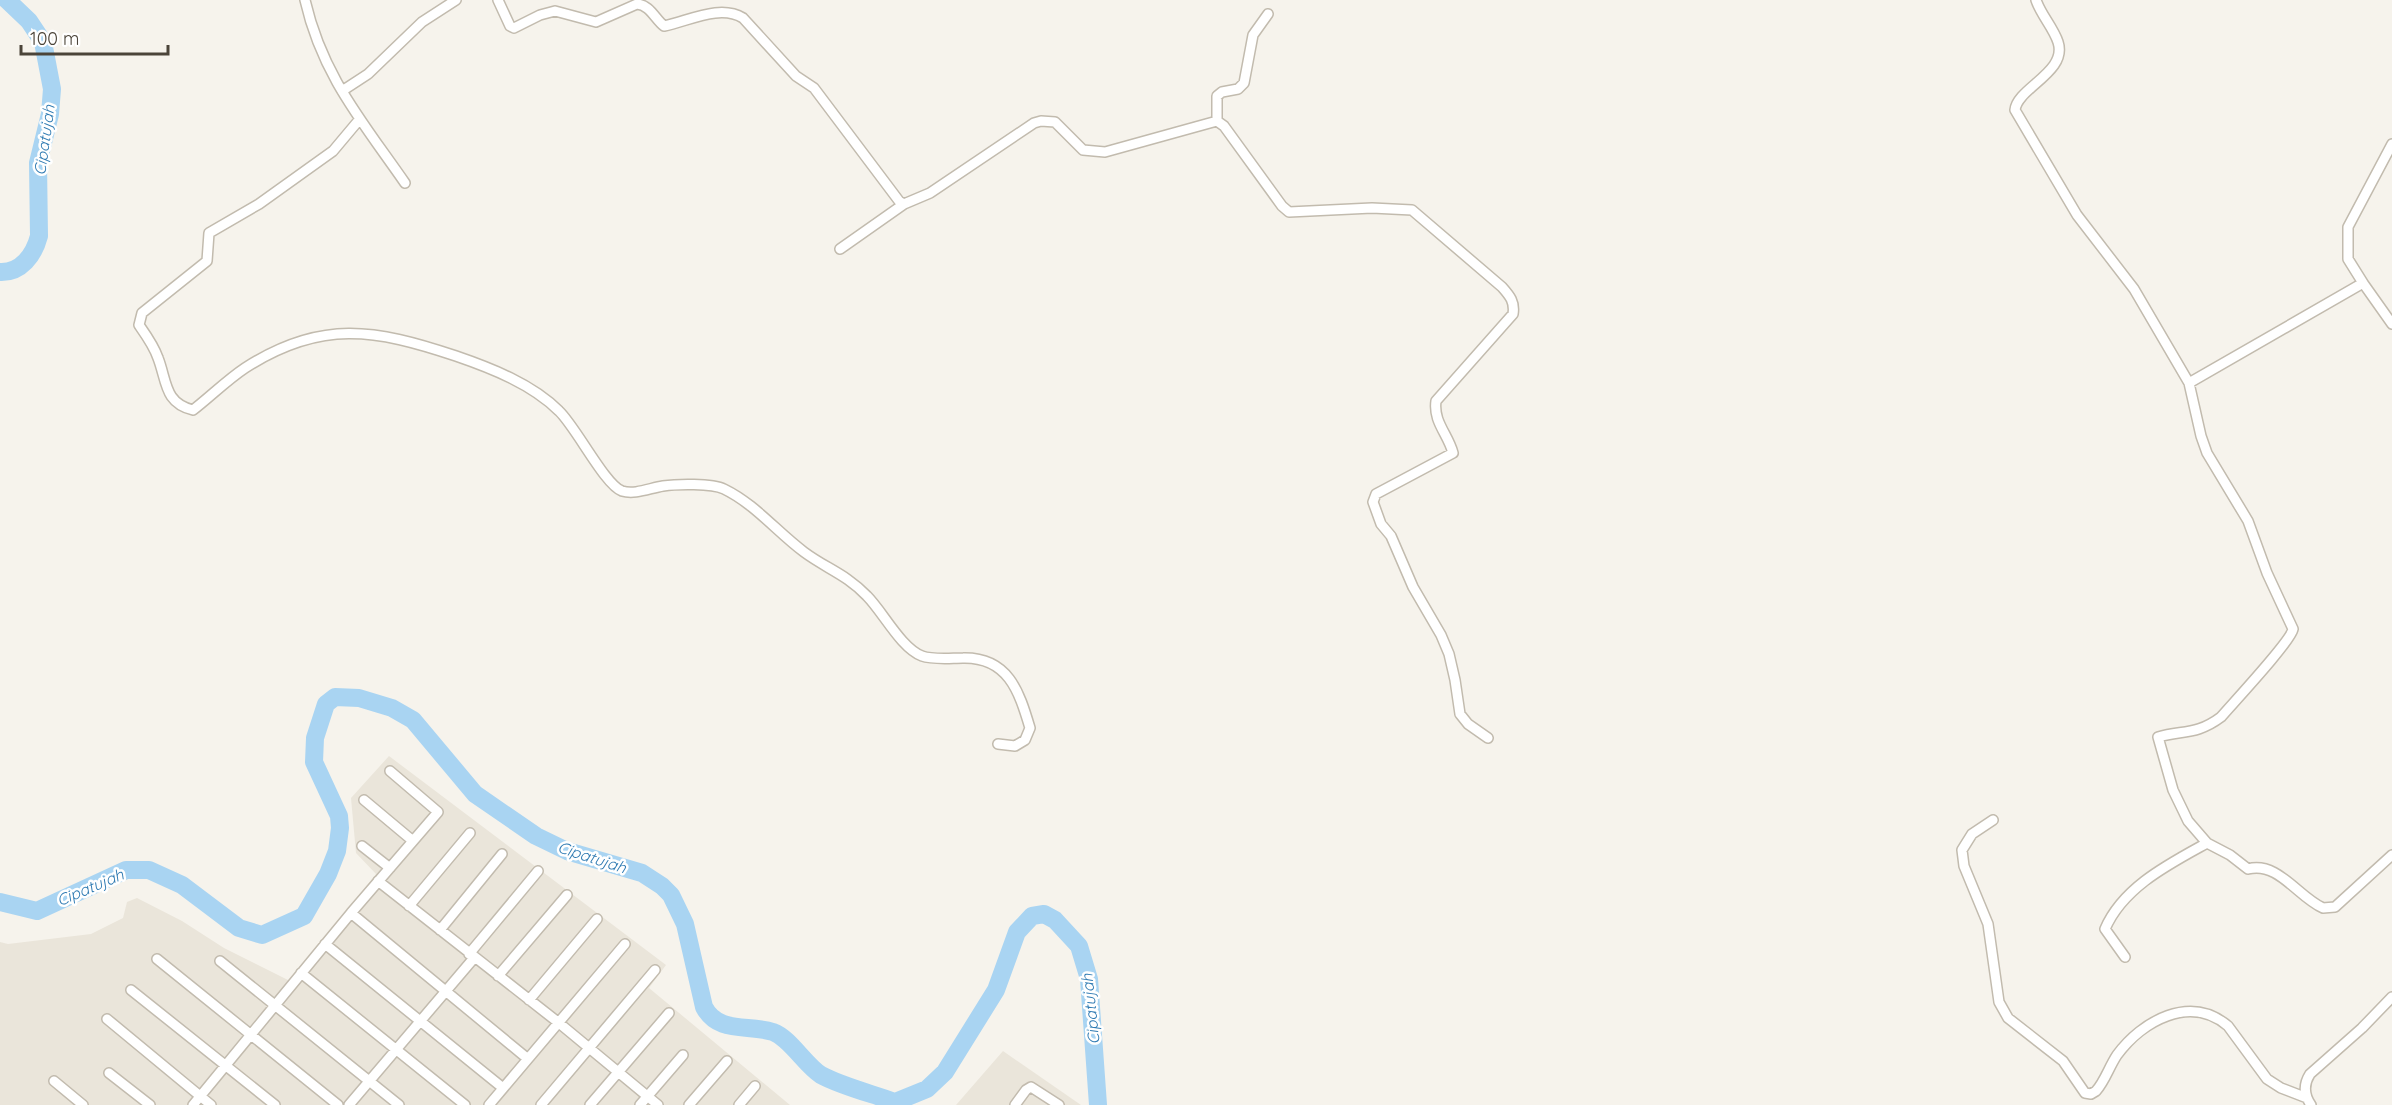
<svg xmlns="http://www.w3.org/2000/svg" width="2392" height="1105" font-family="Quicksand,sans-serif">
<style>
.residential{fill:#eae5da}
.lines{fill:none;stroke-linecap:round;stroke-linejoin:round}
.river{stroke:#a9d4f2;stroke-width:18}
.street-casing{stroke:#c2bbae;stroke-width:12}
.street{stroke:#fff;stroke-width:9}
.labels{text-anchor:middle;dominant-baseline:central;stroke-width:5;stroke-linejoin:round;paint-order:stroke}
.water-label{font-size:16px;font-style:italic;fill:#2e7ab2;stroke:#fff}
</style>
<rect width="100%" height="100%" fill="#f6f3ec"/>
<!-- residential -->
<path class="residential" d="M389,756L666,965L649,988L790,1105H0V942L8,944L91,934L123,918L127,902L137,898L182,921L224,948L290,981L376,874L356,853L351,798Z
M1003,1051L1081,1105H956Z"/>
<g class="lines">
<!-- river -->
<path class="river" d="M0,272C21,273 34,255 39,236L38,163L50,114L52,89L43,42L29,21L7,0
M0,902L37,911L126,870H149L182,885L239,928L262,935L304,916L328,874L337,851L340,828L339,816L314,762L315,738L326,704L335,697L359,698L392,708L413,720L475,794L536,836L567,851L642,873L662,886L671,895L685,924L704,1007C718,1034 748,1024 773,1032C790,1038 805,1065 821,1075C841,1086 873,1094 895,1102L927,1089L945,1072L996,990L1017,932L1032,916L1044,914L1055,920L1079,946L1089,979L1098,1105"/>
<defs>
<path id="street" d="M305,0C322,75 362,121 405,183
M498,0L510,26L514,28L540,15L555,11L596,22L637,4C650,5 655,19 664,26C689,21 720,4 743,18L796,76L814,88L899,201L904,204L930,193L1034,123L1041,121L1055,122L1083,150L1105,152L1217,121L1224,126L1282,206L1289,212L1372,208L1412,210L1502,287C1510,296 1515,302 1513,314L1436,401C1433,422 1448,434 1453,453L1376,494L1373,502L1381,524L1391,536L1413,587L1441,635L1449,654L1455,680L1460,714L1468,724L1488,738
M2036,0C2041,15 2053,27 2058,42C2068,72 2017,88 2015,110L2077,215L2134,289L2189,383L2363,283L2348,259V227L2392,144
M342,91L368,74L422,22L456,0
M359,120L333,151L259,204L209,233L207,261L142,313L139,325C146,335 154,346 158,358C167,381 164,403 193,410C211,396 227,380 245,368C321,319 375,329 456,356C491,368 532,384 559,411C576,427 605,485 622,491C635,495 650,488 663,486C676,484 712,483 724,489C755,504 777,532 804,552C827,569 846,574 867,596C883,612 901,648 922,656C933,660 951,658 963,658C1008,657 1019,691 1030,728L1025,740L1015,746L998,744
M1217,121V96L1222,92L1238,89L1244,83L1253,35L1268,14
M840,249L904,204
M2363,283L2392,324
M2189,383L2201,436L2207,453L2248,521L2267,573L2293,629C2291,641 2233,703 2221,717C2197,735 2183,730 2158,737L2173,790L2188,821L2207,843L2230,855L2248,869C2278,861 2298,897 2323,908L2335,907L2392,855
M364,800L413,841
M1993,820L1972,834L1962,850L1964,866L1988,924L1999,1002L2008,1018L2063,1061L2085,1093L2091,1094L2096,1091C2105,1081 2109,1067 2117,1055C2142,1021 2190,994 2228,1026L2267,1079L2281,1088L2307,1098
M362,846L390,868
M378,881L559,1023L658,1105
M409,906L470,833
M351,913L528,1059
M440,930L502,854
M325,944L503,1088
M469,954L538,871
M2125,957L2105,929C2123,887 2169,864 2207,843
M157,959L338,1105
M220,961L399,1105
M301,973L465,1105
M498,976L567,895
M131,990L275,1105
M529,1000L597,919
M107,1019L211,1105
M109,1073L150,1105
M54,1081L83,1105
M193,1105L351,913L438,812L390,771
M349,1105L474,958
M489,1105L625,944
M541,1105L655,970
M590,1105L669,1013
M640,1105L683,1055
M689,1105L727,1061
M739,1105L755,1086
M1015,1105L1026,1090L1031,1087L1059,1105
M2311,1105C2304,1095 2303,1085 2310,1074L2362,1028L2392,997"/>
</defs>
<!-- street casing -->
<use href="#street" class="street-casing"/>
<!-- street -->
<use href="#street" class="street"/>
</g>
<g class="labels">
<!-- water labels -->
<g class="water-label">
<text transform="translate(44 140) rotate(-82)">Cipatujah</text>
<text transform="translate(592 857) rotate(18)">Cipatujah</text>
<text transform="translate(90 887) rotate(-23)">Cipatujah</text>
<text transform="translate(1090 1009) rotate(-96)">Cipatujah</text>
</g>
</g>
<!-- scale -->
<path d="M21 45v9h147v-9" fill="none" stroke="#4b4439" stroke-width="3"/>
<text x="30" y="45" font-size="18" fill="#4b4439" stroke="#ffffff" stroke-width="4.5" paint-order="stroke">100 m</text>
</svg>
